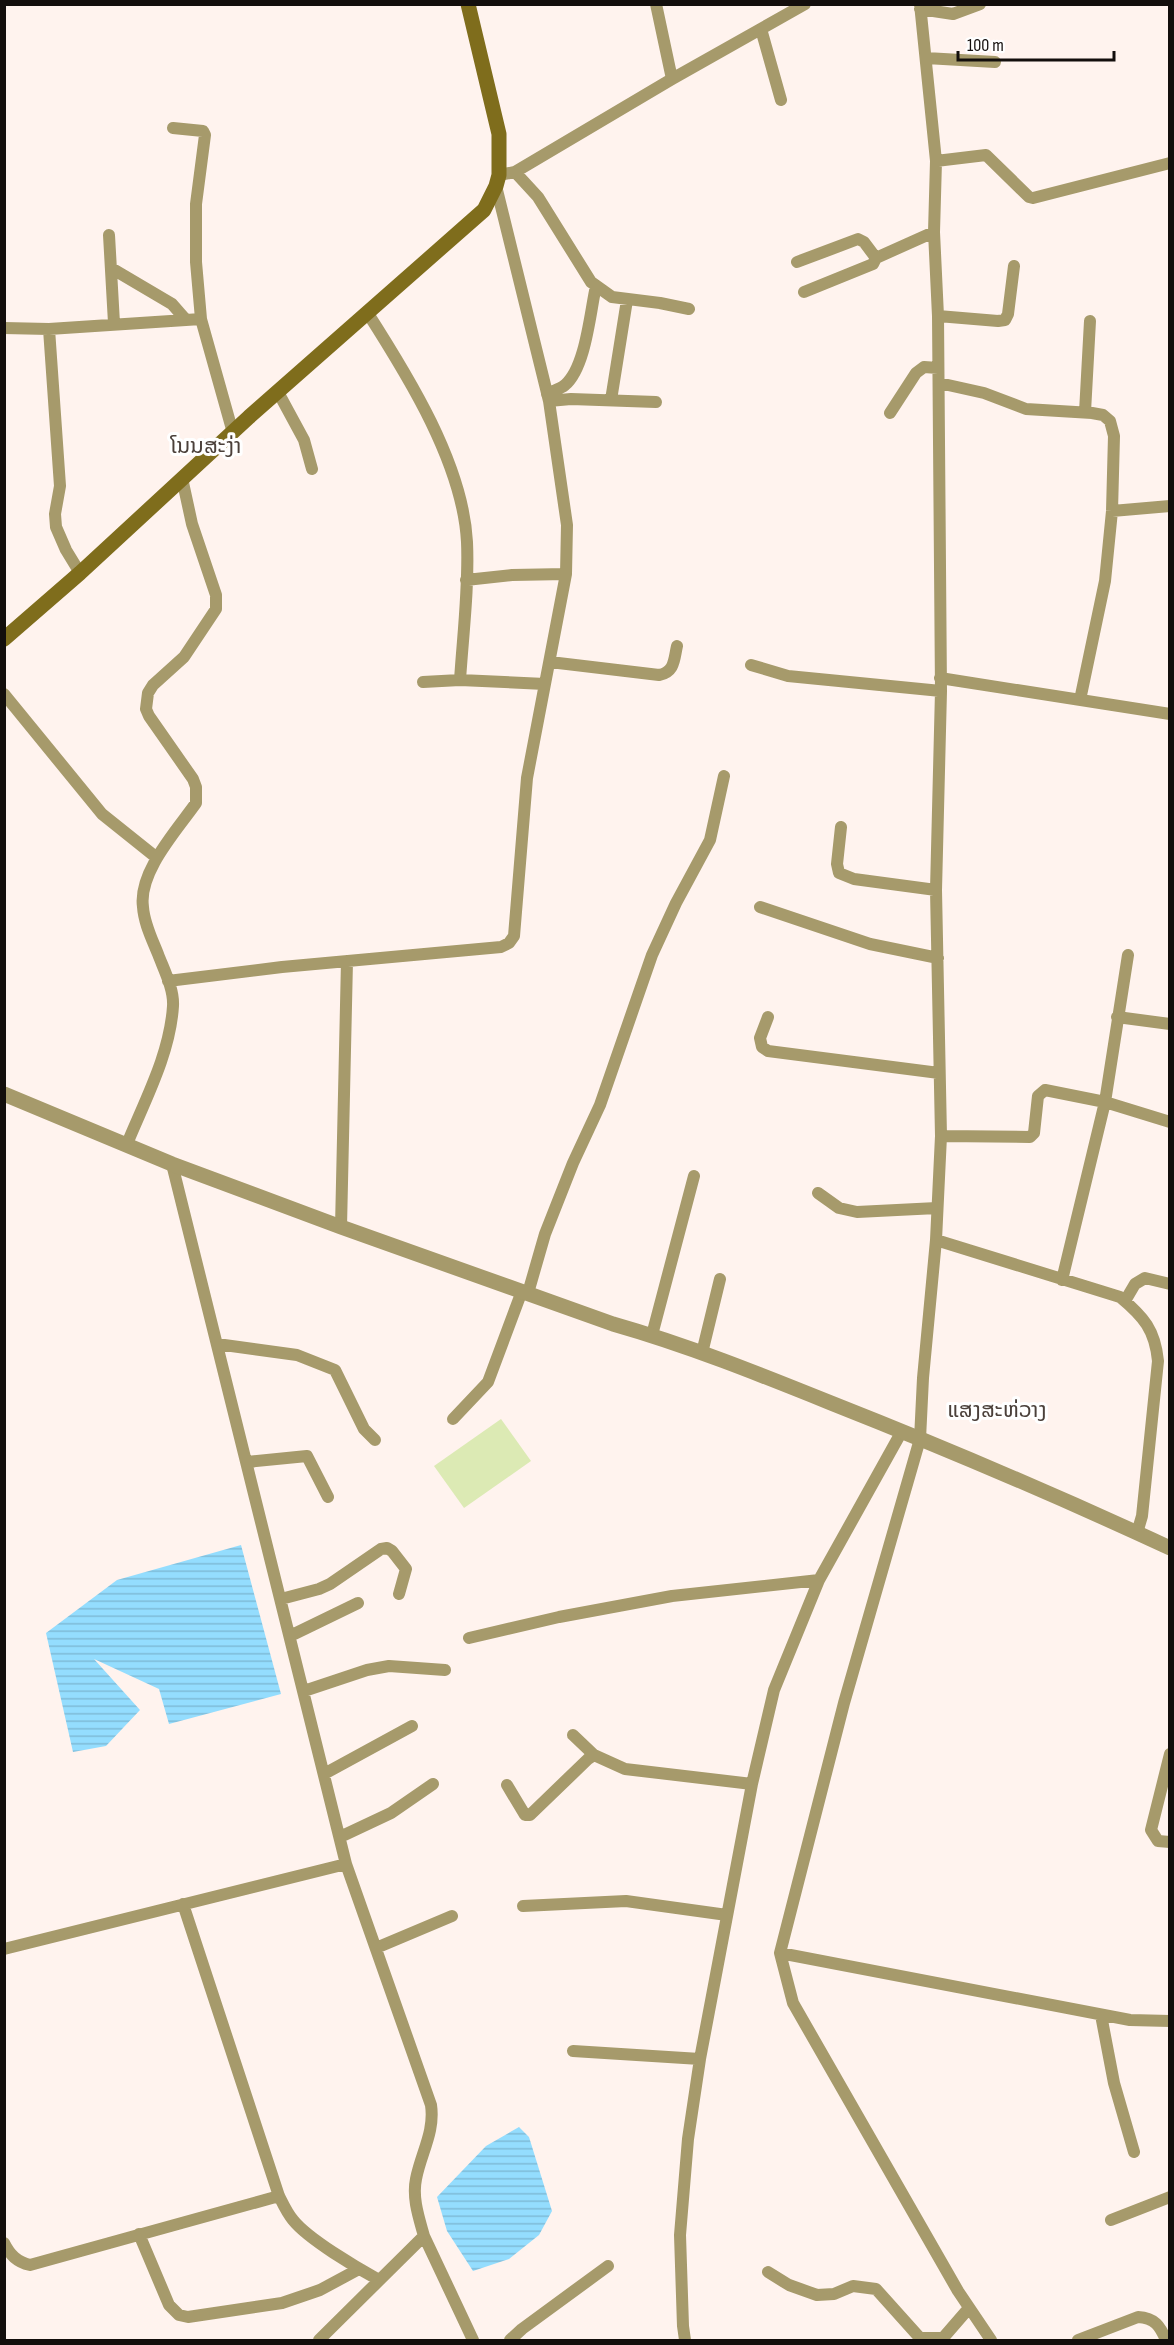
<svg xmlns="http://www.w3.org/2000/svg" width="1174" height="2345" font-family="'Sofia Sans Condensed','Noto Sans Lao',sans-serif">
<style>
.pitch{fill:#dceab4}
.water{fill:url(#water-rules)}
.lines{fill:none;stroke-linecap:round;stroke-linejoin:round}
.minor{stroke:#a69a6b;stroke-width:12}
.tertiary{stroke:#a69a6b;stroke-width:15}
.secondary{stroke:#7f6d1c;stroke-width:15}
.labels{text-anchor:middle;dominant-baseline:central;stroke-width:6;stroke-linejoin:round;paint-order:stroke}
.quarter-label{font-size:22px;fill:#4b403a;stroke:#fff}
</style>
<defs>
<pattern id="water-rules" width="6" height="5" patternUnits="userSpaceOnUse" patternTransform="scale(1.5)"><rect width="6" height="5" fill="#94ddfe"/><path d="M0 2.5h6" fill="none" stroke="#7fbcd8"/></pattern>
</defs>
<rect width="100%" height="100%" fill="#fff3ee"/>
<!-- pitch -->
<path class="pitch" d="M501,1419L531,1461L464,1508L434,1466Z"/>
<!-- water -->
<path class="water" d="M241,1545L281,1694L169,1724L159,1689L94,1659L140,1710L106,1746L73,1752L46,1633L117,1580Z
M519,2127L529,2137L552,2211L539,2235L509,2259L473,2271L447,2231L437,2197L486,2146Z"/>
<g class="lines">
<!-- minor -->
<path class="minor" d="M656,4L672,79
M920,4L936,161L934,232L938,316L941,691L936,890L941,1136L936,1240L923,1378L920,1439L844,1703L780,1953L793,2003L958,2291L991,2340
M920,9L953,14L980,4
M761,29L781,100
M926,58L995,62
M173,128L203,131L205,135L196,204V262L201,319L233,433
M936,161L986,155L1029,197L1033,198L1170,163
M515,172L538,197L591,282L612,297L660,303L689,309
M499,175L515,172L672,79L805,4
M109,235L114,323
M797,262L858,239L864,242L876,258
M111,268L172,304L186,320
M804,292L873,264L876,258L934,232
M367,312C408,376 463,464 467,542C469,587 463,634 460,680
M938,316L998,321L1005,320L1008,314L1014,266
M4,328L49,329L201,319
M49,329L60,486L55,514L56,527L66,550L80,573
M939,383L984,393L1026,409L1092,413L1103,415L1110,421L1114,436L1112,511L1105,581L1080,700
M278,392L304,440L312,469
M547,394C553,391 560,389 565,385C586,367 590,312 596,286
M611,400L627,300
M549,401L571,399L656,402
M1085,412L1090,321
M890,413L916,373L924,367L938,368
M1112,511L1170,506
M466,580L512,575L566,574
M550,662L659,675C675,672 674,659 677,646
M751,665L788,676L941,691
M940,678L1170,714
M423,682L460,680L545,684
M4,694L102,814L157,858
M841,827L837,864L839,873L854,879L936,890
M760,907L870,944L938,958
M168,981L282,967L501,947L509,943L514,936L527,778L566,574L567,525L549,401L496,186
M768,1017L760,1038L762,1047L768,1051L939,1073
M1117,1017L1170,1024
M941,1136L1030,1137L1034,1133L1038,1096L1045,1090L1105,1102L1170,1122
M127,1144C145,1100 170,1054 173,1006C174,989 164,970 158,954C152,939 144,923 143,907C138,872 177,830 196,803V787L193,779L149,716L146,709L148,693L153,685L184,657L216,609V595L192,524L182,478
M172,1164L346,1864L431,2105C435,2132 421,2153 416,2179C412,2198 419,2218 424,2236L473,2340
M818,1193L839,1208L857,1212L937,1208
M341,1227L347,961
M936,1240L1120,1297C1144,1317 1155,1330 1158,1361L1142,1516L1137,1533
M1062,1280L1105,1102L1128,955
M528,1293L545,1234L573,1163L600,1105L652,955L676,903L710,840L724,776
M1125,1301L1135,1284L1145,1278L1170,1284
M652,1335L694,1176
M217,1344L297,1355L335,1370L364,1429L375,1440
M702,1353L720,1279
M453,1419L488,1382L522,1291
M247,1462L307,1456L328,1497
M281,1599L319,1589L330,1584L381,1549L387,1548L392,1551L406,1569L399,1594
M290,1636L358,1603
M469,1638L559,1617L672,1596L819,1580
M304,1691L367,1670L389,1666L445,1670
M573,1735L594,1755L625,1769L752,1784
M1170,1754L1151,1830L1158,1841L1170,1842
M324,1774L412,1726
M507,1785L525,1815H530L588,1759L594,1755
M340,1837L391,1813L433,1784
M183,1904L279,2196C283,2204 287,2213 293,2220C308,2239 357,2268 379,2280
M523,1906L626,1901L727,1915
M376,1948L452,1916
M4,1949L346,1864
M780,1953L1130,2020L1170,2021
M1101,2015L1114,2083L1134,2152
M573,2051L700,2059
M1111,2220L1170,2197
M139,2234L169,2305L179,2315L188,2317L282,2303L320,2290L359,2269
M4,2243C10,2255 17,2262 30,2265L279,2196
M768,2272L789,2285L817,2295L834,2294L853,2286L876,2289L920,2338H943L969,2308
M319,2340L424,2236
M510,2340L522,2329L608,2266
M685,2340L683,2326L680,2235L688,2139L700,2059L752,1784L774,1690L819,1580L902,1431
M1078,2340L1138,2317C1155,2318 1160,2326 1166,2340"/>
<!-- tertiary -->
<path class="tertiary" d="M4,1094L172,1164L341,1227L613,1324C687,1345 759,1374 831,1403C945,1448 1058,1496 1170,1548"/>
<!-- secondary -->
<path class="secondary" d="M4,639L80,573L249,417L484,210L496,186L499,175V134L468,4"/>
</g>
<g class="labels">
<!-- quarter labels -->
<g class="quarter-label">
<text x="206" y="446">ໂນນສະງ່າ</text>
<text x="997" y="1410">ແສງສະຫ່ວາງ</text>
</g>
</g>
<!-- border -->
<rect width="1174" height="2345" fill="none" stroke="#130e0c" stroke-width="12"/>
<!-- scale -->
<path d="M958 51v9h156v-9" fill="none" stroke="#130e0c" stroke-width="3"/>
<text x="967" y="51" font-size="18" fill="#130e0c" stroke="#ffffff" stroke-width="4.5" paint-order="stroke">100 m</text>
</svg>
